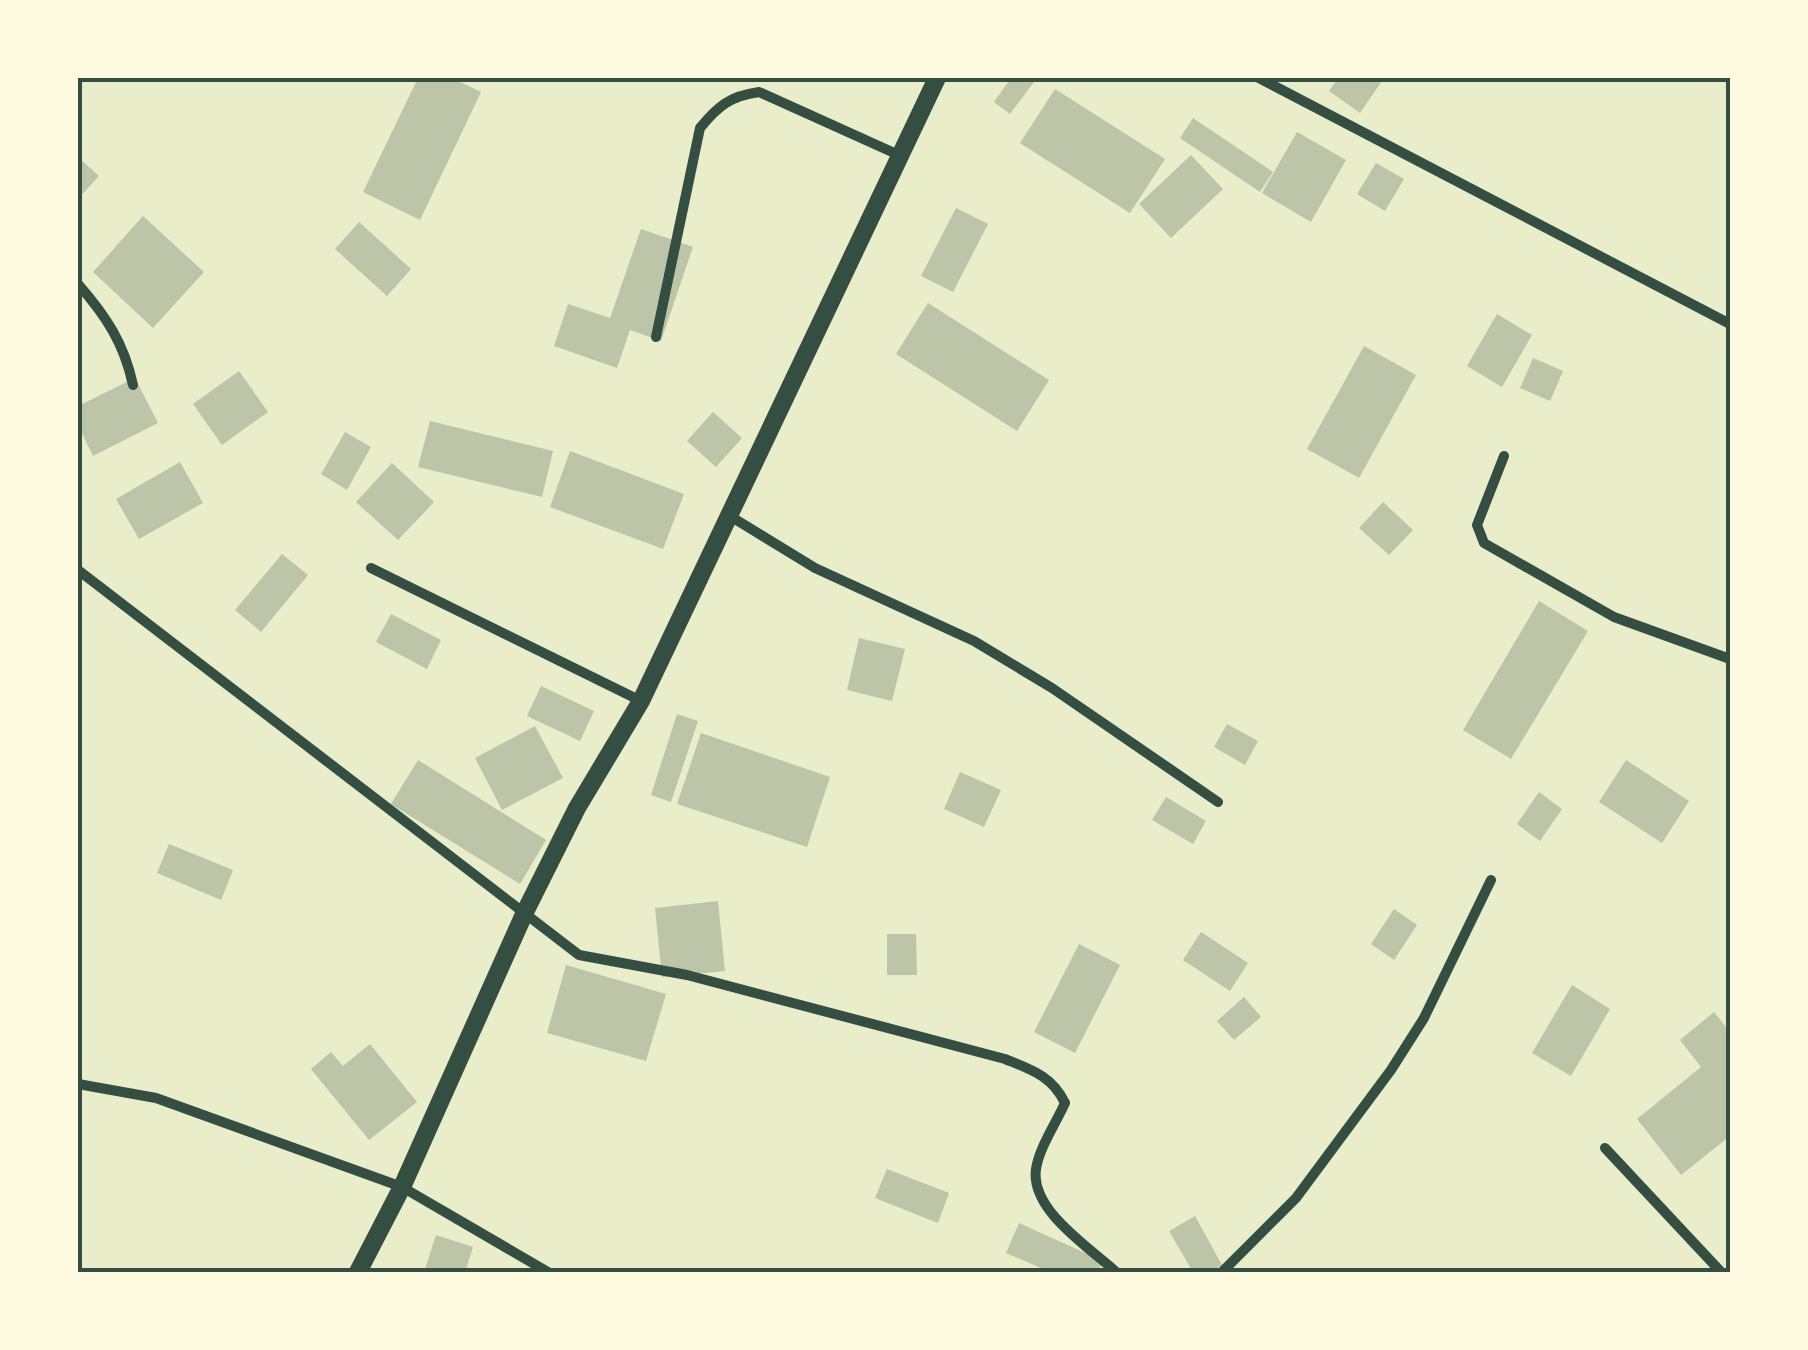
<svg xmlns="http://www.w3.org/2000/svg" width="1808" height="1350" font-family="'PT Sans',sans-serif">
<style>
.building{fill:#bcc5a7}
.lines{fill:none;stroke-linecap:round;stroke-linejoin:round}
.minor{stroke:#344e41;stroke-width:10}
.tertiary{stroke:#344e41;stroke-width:18}
.neatline{fill:none;stroke:#344e41;stroke-width:4}
</style>
<rect width="100%" height="100%" fill="#e9edc9"/>
<!-- building -->
<path class="building" d="M418,78H452L481,92L420,220L363,192Z
M1011,78L1034,82L1010,114L994,102Z
M1338,78H1384L1360,113L1329,91Z
M1055,89L1165,159L1130,213L1020,143Z
M1193,118L1273,172L1260,192L1180,138Z
M1297,132L1346,160L1311,222L1262,193Z
M1191,155L1223,189L1171,238L1139,204Z
M78,157L99,176L78,199Z
M1376,163L1404,179L1385,211L1357,194Z
M956,208L988,224L953,292L921,276Z
M143,216L204,272L153,328L93,272Z
M359,222L411,269L387,296L335,249Z
M641,229L693,247L661,341L630,330L617,368L554,346L568,304L610,318Z
M928,303L1049,380L1017,431L896,354Z
M1497,314L1532,335L1502,387L1467,366Z
M1364,346L1416,375L1359,478L1307,449Z
M1533,358L1563,371L1550,401L1520,388Z
M239,371L268,412L222,445L193,404Z
M135,378L158,423L93,456L78,425V406Z
M713,412L742,438L716,467L687,441Z
M430,421L553,451L542,497L418,467Z
M345,432L371,447L347,490L321,474Z
M570,451L684,494L663,549L550,507Z
M180,462L203,503L139,539L116,499Z
M392,463L434,502L398,540L356,502Z
M1383,502L1413,530L1389,555L1359,528Z
M282,554L308,575L261,632L235,610Z
M1539,601L1588,631L1511,759L1463,730Z
M391,614L441,640L427,669L376,642Z
M859,638L905,649L892,701L847,690Z
M541,686L594,711L580,741L527,716Z
M677,714L698,721L671,802L651,795Z
M1227,724L1258,741L1245,765L1214,747Z
M535,726L563,778L502,810L475,758Z
M701,733L830,777L807,847L677,804Z
M418,760L546,840L520,884L391,804Z
M1626,760L1689,801L1662,843L1599,802Z
M960,772L1001,790L984,827L944,809Z
M1539,792L1562,809L1540,841L1517,824Z
M1166,797L1206,821L1193,844L1152,820Z
M169,844L233,870L221,900L157,873Z
M718,901L725,971L662,977L655,908Z
M1394,909L1417,925L1394,960L1371,944Z
M1201,932L1248,963L1230,991L1183,960Z
M887,934H916L917,975H887Z
M1079,944L1120,965L1075,1053L1034,1032Z
M566,965L666,994L646,1061L547,1033Z
M1572,985L1610,1009L1571,1076L1532,1053Z
M1244,997L1261,1017L1234,1040L1217,1021Z
M1714,1012L1730,1032V1136L1681,1175L1637,1119L1701,1067L1680,1040Z
M370,1044L417,1102L369,1140L311,1069L331,1052L343,1066Z
M887,1169L949,1193L938,1223L875,1198Z
M1195,1216L1222,1265L1209,1272H1193L1169,1231Z
M1019,1223L1103,1261L1098,1272H1050L1006,1253Z
M436,1235L473,1247L465,1272H424Z"/>
<g class="lines">
<!-- minor -->
<path class="minor" d="M1259,78L1730,324
M78,284C106,316 124,343 133,385
M656,337L700,128C718,106 730,96 759,92L901,156
M1504,456L1477,525L1484,543L1614,617L1730,659
M730,516L815,568L974,641L1052,688L1218,802
M371,568L641,701
M78,570L579,955L687,975L1005,1059C1032,1070 1052,1076 1065,1103C1056,1123 1039,1148 1036,1169C1030,1210 1089,1247 1116,1272
M78,1084L156,1098L402,1187L548,1272
M1605,1148L1721,1272
M1222,1272L1296,1198L1391,1070L1424,1018L1491,880"/>
<!-- tertiary -->
<path class="tertiary" d="M358,1272L402,1187L525,912L577,808L641,701L937,78"/>
</g>
<!-- border -->
<rect width="1808" height="1350" fill="none" stroke="#fefae0" stroke-width="160"/>
<rect x="80" y="80" width="1648" height="1190" class="neatline"/>
</svg>
